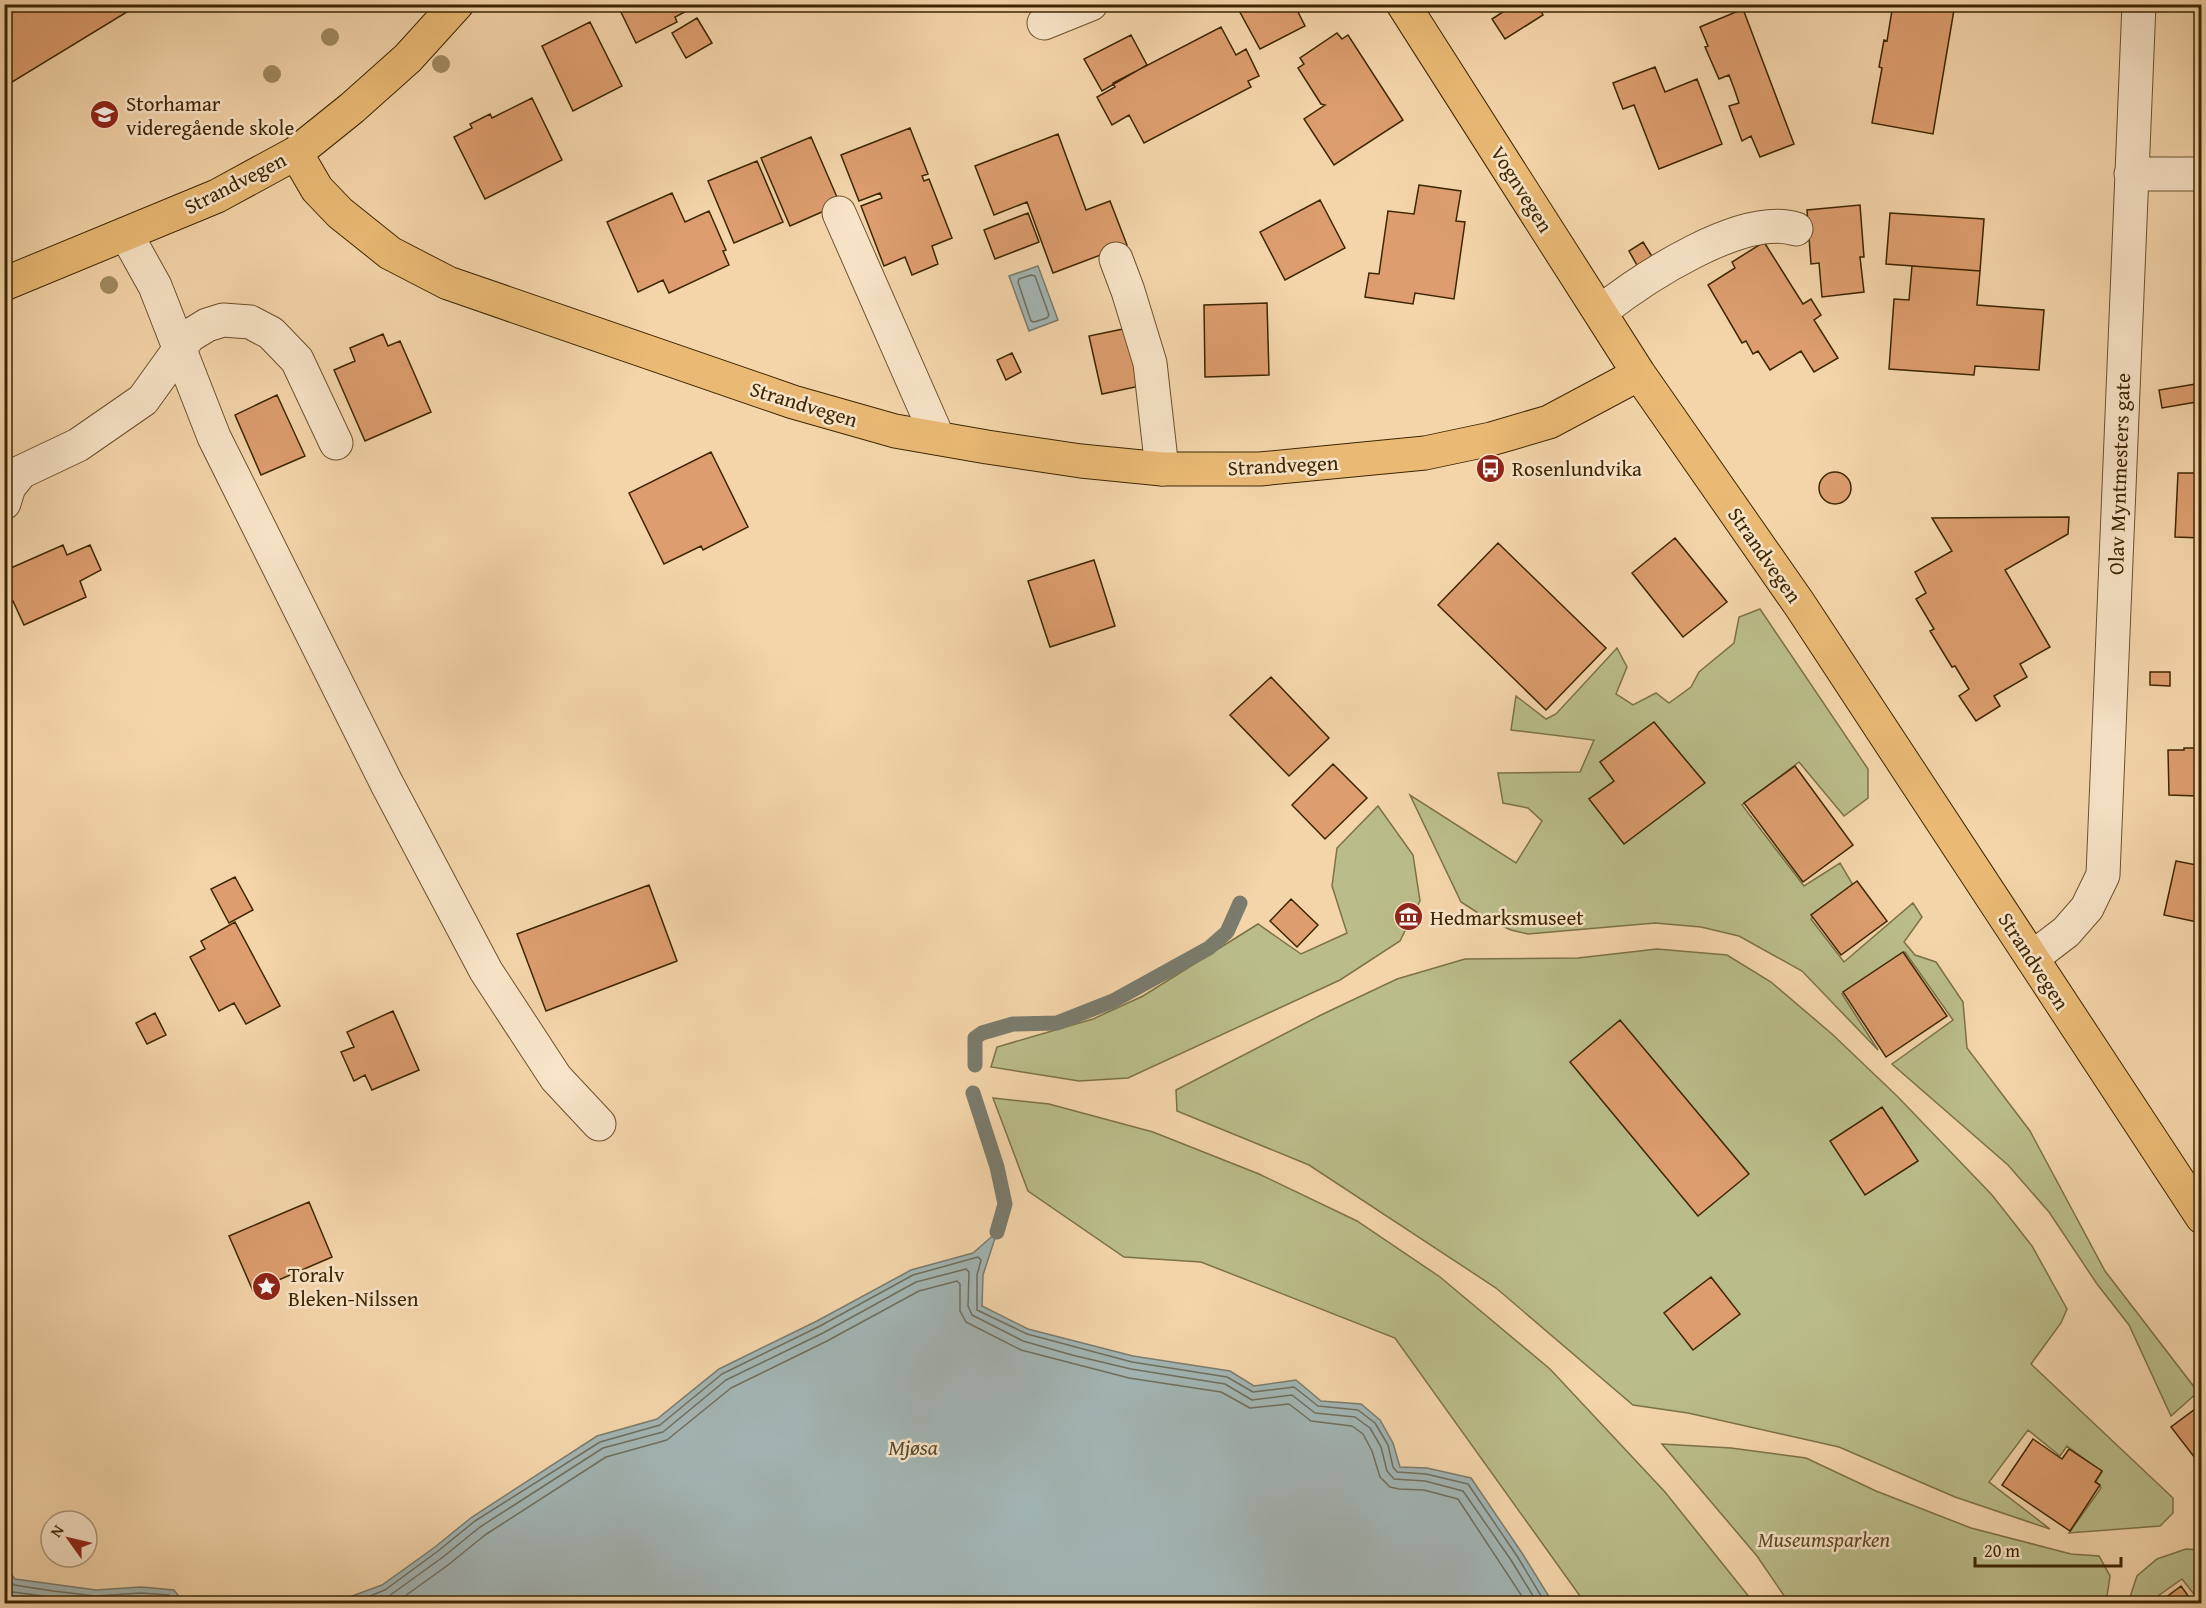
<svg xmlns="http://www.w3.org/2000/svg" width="2206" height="1608" font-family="'Gentium Book Plus',serif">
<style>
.green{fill:#babd8a;stroke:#7c7246;stroke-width:1.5}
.water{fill:#a2b5b5;stroke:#7a7c6d;stroke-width:1.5}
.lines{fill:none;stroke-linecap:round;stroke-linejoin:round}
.shore{stroke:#706e5c;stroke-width:1.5}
.stream{stroke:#7a7c6d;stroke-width:15}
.building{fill:#dd9d6e;stroke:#3d2602;stroke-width:1.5}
.minor-casing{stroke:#6b522c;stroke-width:35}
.major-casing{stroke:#3d2602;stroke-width:35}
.minor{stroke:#f8e4c8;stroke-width:33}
.major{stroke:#eaba75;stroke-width:33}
.tree{fill:#a08a60}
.labels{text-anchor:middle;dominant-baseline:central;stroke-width:5;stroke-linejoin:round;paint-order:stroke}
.poi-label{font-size:21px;fill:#3d2602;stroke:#f8e4c8;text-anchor:start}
.street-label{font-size:21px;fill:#3d2602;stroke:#f8e4c8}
.park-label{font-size:21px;font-style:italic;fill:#5c4c24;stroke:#f8e4c8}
.water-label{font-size:22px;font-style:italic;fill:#564a2f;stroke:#f8e4c8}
</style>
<rect width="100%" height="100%" fill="#f4d5aa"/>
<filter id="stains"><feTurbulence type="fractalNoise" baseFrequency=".00333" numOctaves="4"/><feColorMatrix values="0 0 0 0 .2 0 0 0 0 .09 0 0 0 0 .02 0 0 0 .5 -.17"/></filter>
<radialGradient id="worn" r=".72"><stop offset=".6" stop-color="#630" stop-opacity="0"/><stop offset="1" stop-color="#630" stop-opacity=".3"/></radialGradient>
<!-- green -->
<path class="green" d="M1760,609L1868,769V798L1844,816L1799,762L1742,805L1804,886L1840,863L1853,885L1811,919L1844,962L1913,903L1922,917L1904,942L1915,955L1936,962L1963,1002L1967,1048L2030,1131L2105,1271L2198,1392L2171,1416L2129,1325L2097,1284L2049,1212L2008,1165L1892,1064L1953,1020L1905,952L1842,994L1878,1050L1802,971L1739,936L1701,927L1655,923L1528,934L1511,930L1489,920L1461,902L1410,795L1516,863L1542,821L1528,808L1503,803L1498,773L1580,772L1594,740L1511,730L1516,696L1546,719L1556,714L1617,648L1627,667L1616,694L1633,705L1656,693L1669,703L1691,687L1699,672L1734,643L1739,617Z
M1378,806L1413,855L1420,901L1400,941L1340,980L1128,1078L1079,1081L991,1067L997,1047L1093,1019L1143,996L1258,924L1301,954L1347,933L1332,886L1337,848Z
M1657,949L1727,955L1771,982L1832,1034L1897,1096L1992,1195L2032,1246L2067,1309L2061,1323L2031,1364L2173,1498V1513L2160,1526L2069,1533L2101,1488L2096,1481L2102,1472L2067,1446L2060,1456L2028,1430L1989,1482L2050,1529L1955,1497L1839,1447L1688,1413L1633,1405L1496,1288L1309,1165L1177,1111L1176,1090L1321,1015L1397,979L1465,959L1578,958Z
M993,1098L1049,1104L1153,1132L1259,1174L1357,1221L1440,1277L1550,1369L1665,1492L1754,1603H1585L1395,1338L1201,1262L1124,1257L1028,1191Z
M1662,1444L1731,1448L1806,1458L1876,1491L1971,1528L2071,1554L2099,1556L2110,1576L2106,1603H1789L1757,1556Z
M2186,1549L2201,1550V1603L2182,1579L2148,1603H2128L2137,1576L2157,1559Z"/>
<!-- water -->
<path class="water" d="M1038,266L1058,320L1029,331L1009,276Z
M997,1232L983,1275L982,1306L1028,1329L1133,1356L1230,1371L1254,1386L1296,1380L1321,1401L1361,1404L1380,1420L1393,1443L1400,1467L1427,1468L1471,1478L1522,1553L1553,1603H333L382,1585L435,1547L472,1517L597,1436L657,1419L719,1369L817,1321L911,1270L973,1253Z
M4,1565L15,1579L96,1590L141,1587L174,1590L184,1603H5Z"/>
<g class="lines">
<!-- shore -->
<path class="shore" d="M1031,275L1035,276L1049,315L1047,318L1034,322L1031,321L1018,282L1019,279Z
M4,1575L14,1585L53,1591L95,1596L141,1593L169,1595L177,1604
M4,1587L13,1592L95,1603L141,1600L167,1604
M350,1604L385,1590L438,1551L475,1521L600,1442L660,1425L722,1374L820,1326L913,1275L978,1257L981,1260L977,1275V1310L1027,1334L1132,1362L1227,1377L1253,1392L1294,1387L1318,1406L1358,1410L1375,1423L1388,1445L1393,1467L1397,1472L1426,1474L1468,1484L1517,1556L1546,1604
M370,1604L389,1596L443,1557L480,1527L603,1448L663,1432L726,1380L823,1333L916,1282L966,1269L969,1272L968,1306L972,1315L1023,1341L1072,1355L1131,1369L1225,1384L1252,1400L1292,1395L1315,1413L1355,1417L1370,1428L1381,1447L1387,1471L1394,1479L1425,1481L1463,1491L1511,1560L1538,1604
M394,1604L448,1565L485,1535L606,1457L667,1440L731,1388L827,1341L919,1291L957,1281L960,1284V1311L966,1322L1021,1350L1129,1378L1221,1392L1250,1408L1289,1404L1311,1421L1352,1426L1363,1434L1372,1451L1380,1477L1390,1487L1399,1489L1424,1490L1458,1499L1527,1604"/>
<!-- stream -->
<path class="stream" d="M975,1065V1038L982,1033L1013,1024L1057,1023L1113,1001L1209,948L1227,932L1240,903
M973,1093L997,1167L1005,1204L997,1232"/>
</g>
<!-- building -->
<path class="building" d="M4,4H140L4,87Z
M617,4H700L675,17L677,22L636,43Z
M1294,4L1305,26L1260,49L1236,5Z
M1515,4H1537L1543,15L1505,39L1492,19Z
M1893,4H1955L1933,134L1872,123L1882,68L1879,67L1884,40L1887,41Z
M1743,9L1794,144L1760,157L1751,136L1742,141L1729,106L1739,103L1735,91L1729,75L1719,79L1705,47L1708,46L1700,27Z
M697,18L712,43L686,58L672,33Z
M590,22L622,86L573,111L542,46Z
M1221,27L1236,55L1246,49L1259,76L1248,81L1251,87L1144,143L1129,115L1112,125L1097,97L1115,87L1113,83Z
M1337,33L1342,39L1348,35L1403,120L1334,165L1304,119L1325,105L1321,104L1298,68L1304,64L1300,58Z
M1131,35L1147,65L1102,91L1084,59Z
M1655,67L1665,92L1697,79L1722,144L1659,169L1634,105L1623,109L1613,83Z
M532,98L562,160L485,199L454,137L472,128L470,124L490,114L492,118Z
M910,128L928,174L922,176L924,181L929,179L952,238L932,246L938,264L912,275L905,257L884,266L861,206L882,198L880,193L859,201L841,155Z
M1058,134L1086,210L1110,201L1127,245L1053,273L1027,202L994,215L975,166Z
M811,137L840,204L790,226L761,158Z
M757,161L783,222L734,243L708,181Z
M1419,185L1461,191L1456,221L1465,222L1454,299L1415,293L1413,304L1365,297L1369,273L1379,274L1388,211L1414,214Z
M672,193L685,222L709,211L726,250L723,251L729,265L669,293L663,280L638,292L607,222Z
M1320,200L1345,248L1285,280L1260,232Z
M1860,205L1864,257H1860L1864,292L1822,297L1819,263L1811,264L1807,210Z
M1028,213L1039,242L995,259L984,230Z
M1890,213L1984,219L1980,271L1886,264Z
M2198,234H2202V264L2197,263Z
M1643,242L1653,258L1638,267L1629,251Z
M1764,242L1803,304L1811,299L1821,315L1814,320L1838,358L1814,372L1801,351L1770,370L1758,351L1753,354L1746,341L1742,343L1708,285L1735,268L1732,262Z
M1912,266L1980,271L1977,305L2044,310L2039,370L1975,366L1974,375L1889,369L1894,299L1909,300Z
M1267,303L1269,375L1205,377L1204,305Z
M1128,328L1140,386L1102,394L1089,336Z
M383,334L388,346L400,341L431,412L365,441L334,370L355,361L350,348Z
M1012,353L1021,372L1006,380L997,360Z
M2202,383V401L2162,408L2159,390Z
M277,395L305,456L261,475L235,415Z
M711,452L748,527L703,550L701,546L664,564L629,493Z
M1819 488a16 16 0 1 1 32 0a16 16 0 1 1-32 0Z
M2178,473H2202V538L2175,537Z
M2069,517L2068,534L2005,570L2050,647L2020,664L2027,677L1994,696L2000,706L1976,721L1959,696L1969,689L1955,666L1952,667L1930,631L1934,629L1916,599L1926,593L1915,572L1952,551L1932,518Z
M1675,538L1727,602L1683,637L1632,573Z
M1498,543L1606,648L1546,710L1438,605Z
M63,545L67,555L90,545L101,570L80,581L86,597L24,625L13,601L4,603V571Z
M1094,560L1115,626L1050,647L1028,581Z
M2150,672H2170V686L2150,685Z
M1271,677L1329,738L1289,776L1230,715Z
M1654,722L1705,783L1624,844L1589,799L1614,781L1600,762Z
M2184,748H2202V800H2196L2197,796L2169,795L2168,750H2184Z
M1333,764L1367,798L1325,839L1292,805Z
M1795,766L1853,845L1803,882L1744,803Z
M2176,861L2202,866V923L2164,915Z
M235,877L253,910L229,923L211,889Z
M1857,881L1887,921L1841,955L1811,915Z
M649,885L677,961L546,1011L517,934Z
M1291,899L1318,925L1297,947L1270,921Z
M235,922L280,1006L246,1024L234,1003L219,1011L190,957L205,949L201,941Z
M1903,952L1947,1016L1886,1057L1843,992Z
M393,1011L419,1070L372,1090L365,1075L354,1081L341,1052L354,1047L347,1032Z
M155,1013L166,1035L147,1044L136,1023Z
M1620,1020L1749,1174L1698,1216L1570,1062Z
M1882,1107L1918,1161L1865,1195L1830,1141Z
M309,1202L332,1257L253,1291L229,1236Z
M1711,1277L1740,1314L1693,1350L1664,1313Z
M2202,1404V1467L2171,1427Z
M2033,1439L2062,1459L2069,1449L2102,1471L2095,1482L2100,1485L2070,1531L2002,1485Z
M2181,1586L2194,1604H2157Z"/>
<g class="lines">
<defs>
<path id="minor" d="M1044,23L1091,4
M2131,174H2202
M839,213L938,438
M126,234L155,286L214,437L387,784L486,971L556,1078L599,1124
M1116,259L1128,291L1150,363L1162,469
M1600,312C1642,279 1742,212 1796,229
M4,503L9,487L21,472L78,445L143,400L189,336L207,325L223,320L250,322L271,333L297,360L336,443
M2032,958L2066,932L2087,908L2103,875L2139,4"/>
<path id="major" d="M1403,4L1639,374L1800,605L2202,1217
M296,153L317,189L340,213L390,253L448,283L793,402L895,431L987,447L1081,461L1162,469H1260L1425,453L1491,439L1549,422L1639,374
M4,284L217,196L296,153L352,108L408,58L457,4"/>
</defs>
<!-- minor casing -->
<use href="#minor" class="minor-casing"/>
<!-- major casing -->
<use href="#major" class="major-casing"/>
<!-- minor -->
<use href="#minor" class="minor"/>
<!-- major -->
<use href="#major" class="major"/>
</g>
<!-- trees -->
<g class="tree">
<circle cx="330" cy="37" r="9"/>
<circle cx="441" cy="64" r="9"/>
<circle cx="272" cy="74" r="9"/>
<circle cx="109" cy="285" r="9"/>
</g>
<!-- icons -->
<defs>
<symbol id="school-disc" viewBox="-11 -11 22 22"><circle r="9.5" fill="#8f2418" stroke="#f8e4c8"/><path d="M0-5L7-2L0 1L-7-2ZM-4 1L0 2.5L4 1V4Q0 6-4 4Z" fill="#fff"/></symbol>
<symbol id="bus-disc" viewBox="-11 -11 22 22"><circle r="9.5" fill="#8f2418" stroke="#f8e4c8"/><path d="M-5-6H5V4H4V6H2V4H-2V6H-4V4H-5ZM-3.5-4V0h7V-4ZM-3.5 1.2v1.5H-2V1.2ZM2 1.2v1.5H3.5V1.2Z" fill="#fff"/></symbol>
<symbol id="museum-disc" viewBox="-11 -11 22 22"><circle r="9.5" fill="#8f2418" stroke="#f8e4c8"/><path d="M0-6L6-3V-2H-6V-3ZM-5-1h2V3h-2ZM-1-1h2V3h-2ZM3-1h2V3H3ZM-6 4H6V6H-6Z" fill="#fff"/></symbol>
<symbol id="sight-disc" viewBox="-11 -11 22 22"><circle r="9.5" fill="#8f2418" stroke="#f8e4c8"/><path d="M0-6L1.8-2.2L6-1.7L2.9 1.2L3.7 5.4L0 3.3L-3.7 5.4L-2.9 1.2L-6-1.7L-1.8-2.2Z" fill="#fff"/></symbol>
</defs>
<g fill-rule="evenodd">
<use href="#school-disc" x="88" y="98" width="33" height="33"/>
<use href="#bus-disc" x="1474" y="452" width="33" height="33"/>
<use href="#museum-disc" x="1392" y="900" width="33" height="33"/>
<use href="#sight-disc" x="250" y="1270" width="33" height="33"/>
</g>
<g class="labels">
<!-- poi labels -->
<g class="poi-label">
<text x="126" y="103">Storhamar<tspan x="126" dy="24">videregående skole</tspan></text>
<text x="1512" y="468">Rosenlundvika</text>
<text x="1430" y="917">Hedmarksmuseet</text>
<text x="288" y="1274">Toralv<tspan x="288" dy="24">Bleken-Nilssen</tspan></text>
</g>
<!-- street labels -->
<g class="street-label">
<text transform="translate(235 183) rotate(-27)">Strandvegen</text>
<text transform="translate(1522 189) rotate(58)">Vognvegen</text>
<text transform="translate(804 404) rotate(17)">Strandvegen</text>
<text transform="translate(1283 465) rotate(-3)">Strandvegen</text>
<text transform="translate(2119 474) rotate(-88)">Olav Myntmesters gate</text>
<text transform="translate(1765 555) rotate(55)">Strandvegen</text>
<text transform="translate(2034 961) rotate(57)">Strandvegen</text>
</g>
<!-- park labels -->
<g class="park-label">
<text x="1824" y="1539">Museumsparken</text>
</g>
<!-- water labels -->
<g class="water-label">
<text x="913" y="1447">Mjøsa</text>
</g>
</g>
<!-- margin -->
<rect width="2206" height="1608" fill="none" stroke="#f4d5aa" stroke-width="24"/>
<rect x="6" y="6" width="2194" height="1596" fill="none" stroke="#3d2602" stroke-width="3"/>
<rect x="12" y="12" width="2182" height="1584" fill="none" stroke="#3d2602" stroke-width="1.5"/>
<!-- north arrow -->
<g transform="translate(69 1539) rotate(304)"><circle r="28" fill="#f8e4c8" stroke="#ad9879" stroke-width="1.5"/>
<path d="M0-4.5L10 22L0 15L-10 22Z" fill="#8f2418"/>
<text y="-9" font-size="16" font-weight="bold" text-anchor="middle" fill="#3d2602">N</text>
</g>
<!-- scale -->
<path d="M1975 1557v9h146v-9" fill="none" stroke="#3d2602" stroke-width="3"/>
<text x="1984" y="1557" font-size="18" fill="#3d2602" stroke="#f8e4c8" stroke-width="4.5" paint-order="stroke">20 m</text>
<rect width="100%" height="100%" filter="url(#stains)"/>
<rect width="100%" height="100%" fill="url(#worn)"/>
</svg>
